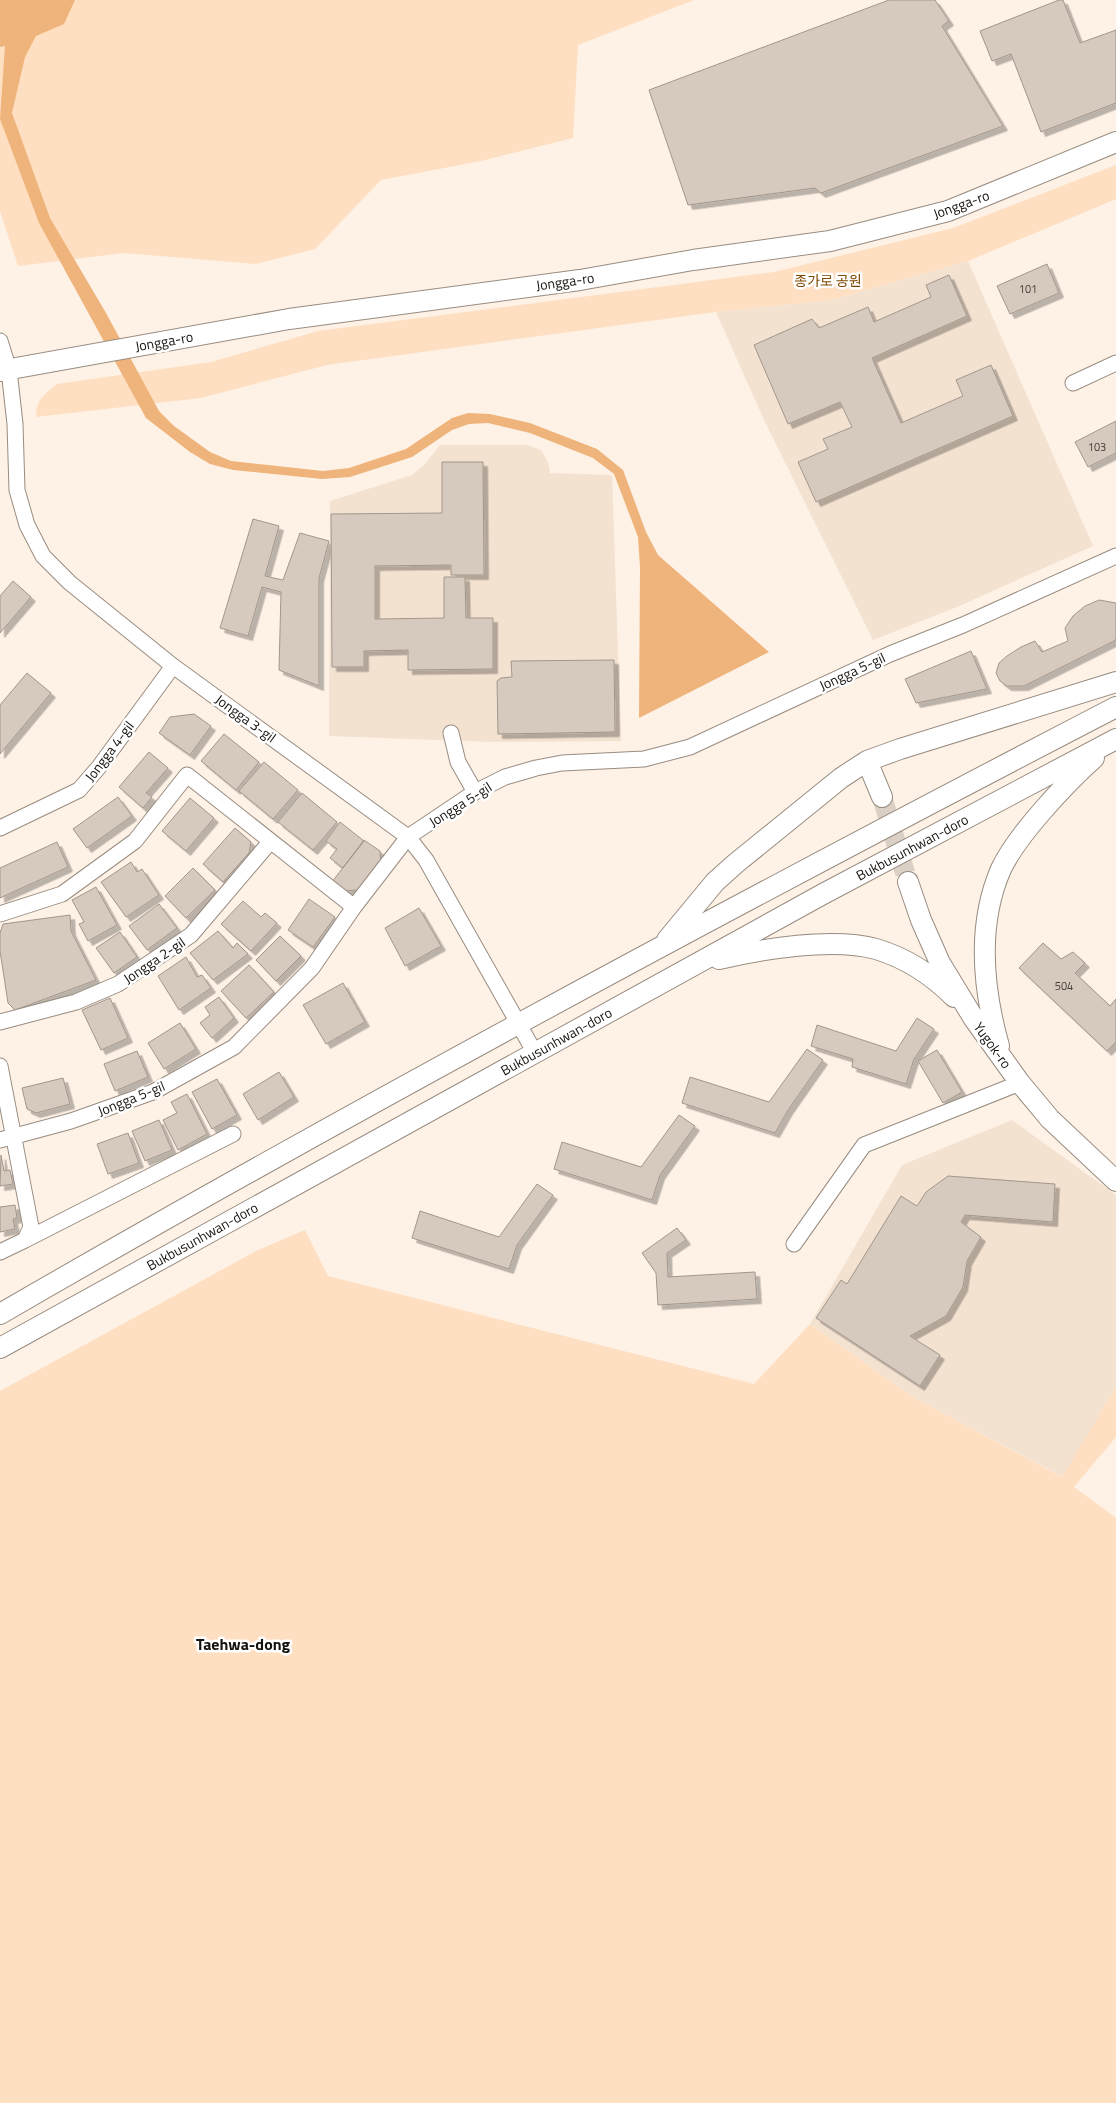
<svg xmlns="http://www.w3.org/2000/svg" width="1116" height="2103" font-family="'Titillium Web','Noto Sans KR',sans-serif">
<style>
.built{fill:#f4e2d1}
.green{fill:#ffdfc2}
.water{fill:#efb47b}
.building{fill:#d6c9be;stroke:#a2968b;filter:url(#shadow)}
.lines{fill:none;stroke-linecap:round;stroke-linejoin:round}
.secondary-tunnel{stroke:#dbd0c5;stroke-width:20;stroke-dasharray:20 10;stroke-linecap:butt}
.street-casing{stroke:#988c81;stroke-width:17}
.secondary-casing{stroke:#988c81;stroke-width:22}
.street{stroke:#fff;stroke-width:15}
.secondary{stroke:#fff;stroke-width:20}
.labels{text-anchor:middle;dominant-baseline:central;stroke-width:5;stroke-linejoin:round;paint-order:stroke}
.number-label{font-size:11px;fill:#46403a}
.street-label{font-size:14px;fill:#16120e;stroke:#fff}
.park-label{font-size:14px;fill:#7e4800;stroke:#fff}
.quarter-label{font-size:16px;font-weight:bold;fill:#16120e;stroke:#fff}
</style>
<defs>
<filter id="shadow"><feDropShadow dx="4.5" dy="4.5" stdDeviation="0" flood-color="#0004"/></filter>
</defs>
<rect width="100%" height="100%" fill="#fef1e5"/>
<!-- built -->
<path class="built" d="M968,261L1093,546L957,607L873,640L764,420L716,312L831,300Z
M440,445H527L541,450L548,462L550,473L612,475L621,741L493,742L329,736L330,501L412,475L424,465Z
M1012,1120L1116,1195V1387L1063,1477L911,1396L810,1324L902,1165Z"/>
<!-- green -->
<path class="green" d="M74,0H694L578,45L573,138L481,161L381,180L315,249L256,264L124,253L18,266L0,211V47L36,36Z
M1116,165V199L968,261L831,300L716,312L327,365L201,398L36,417C35,401 45,393 57,384L211,362L318,331L774,272L953,228Z
M305,1230L328,1276L754,1384L810,1324L911,1396L1062,1477L1116,1387V1437L1074,1487L1116,1518V2103H0V1391L258,1250Z"/>
<!-- water -->
<path class="water" d="M0,0H75L64,24L36,36L25,57L12,113L50,218L106,313L159,411L174,426L210,452L231,461L323,471L349,468L406,449L452,418L468,413L490,414L530,423L597,449L623,470L646,532L658,555L769,652L639,718L640,567L638,537L614,474L593,458L530,433L488,423L469,424L452,430L412,457L350,477L322,479L233,470L210,464L190,452L146,418L39,223L0,119L5,46L0,47Z"/>
<!-- building -->
<path class="building" d="M889,0H935L949,21L942,26L1003,126L821,193L815,188L688,205L649,90Z
M1059,0H1063L1080,43L1116,30V103L1041,132L1011,54L992,61L980,31Z
M1047,264L1059,293L1010,314L997,286Z
M949,275L967,316L872,358L901,423L963,396L956,380L991,365L1013,416L816,502L798,462L828,449L823,439L852,427L840,402L788,424L754,345L812,319L819,328L868,307L874,322L931,297L926,285Z
M1116,421V453L1088,467L1075,442Z
M442,462H483L484,575H451V565L375,566V619L444,618V577H465L466,618H493V669L408,670V650L364,651V667H332L331,514L442,513Z
M253,519L279,526L265,576L283,580L300,533L329,541L319,578V686L279,670L281,592L262,587L248,636L220,628Z
M13,581L31,597L0,633V596Z
M1099,600L1116,603V639L1114,641L1024,686H1007L1000,681L996,673L999,663L1007,656L1021,647L1035,641L1042,652L1068,641L1065,628L1073,616L1085,606Z
M971,651L987,689L916,703L905,679Z
M614,660L615,732L498,734L497,681L501,678L512,677L511,661Z
M27,673L51,693L0,754V705Z
M194,714L211,726L190,755L159,733L170,717Z
M224,734L259,762L236,790L201,761Z
M149,752L168,768L146,793L152,797L143,808L119,787Z
M264,762L298,790L273,819L239,791Z
M302,793L337,822L313,850L278,822Z
M118,797L132,816L87,848L73,829Z
M190,798L214,818L186,851L162,831Z
M340,822L364,841L343,868L330,858L337,849L326,841Z
M235,828L251,842L249,853L223,882L203,864Z
M364,840L380,851L381,862L358,890L344,891L332,882Z
M57,842L68,867L0,898V868Z
M131,862L137,872L142,869L159,895L126,917L101,882Z
M193,868L215,890L186,918L165,896Z
M96,887L117,925L88,941L79,924L84,922L72,900Z
M309,899L335,917L313,947L288,930Z
M243,901L261,917L265,913L277,923L251,951L221,924Z
M159,904L177,928L147,950L129,926Z
M419,908L441,946L405,966L385,928Z
M70,915L71,931L96,980L15,1010L8,1003L0,951V933L3,924Z
M218,931L233,948L237,943L248,954L213,980L190,953Z
M120,932L137,957L114,973L96,948Z
M280,936L301,956L276,981L256,960Z
M1043,943L1061,959L1073,952L1085,963L1075,973L1110,1006L1116,999V1042L1107,1051L1019,968Z
M186,957L197,977L202,975L211,988L179,1010L158,976Z
M249,965L274,992L246,1018L221,991Z
M343,983L365,1022L326,1044L303,1005Z
M219,997L234,1018L212,1038L200,1023L210,1015L205,1007Z
M110,998L128,1038L101,1050L82,1010Z
M917,1018L934,1029L914,1059L906,1084L852,1067L853,1059L811,1046L817,1025L896,1051Z
M180,1023L196,1049L164,1069L148,1043Z
M807,1049L823,1060L788,1110L775,1133L682,1103L690,1077L769,1102Z
M937,1050L962,1092L943,1103L918,1061Z
M137,1051L148,1077L115,1091L104,1064Z
M279,1072L294,1097L258,1120L243,1094Z
M63,1078L70,1104L36,1113L27,1109L22,1088Z
M217,1079L237,1115L212,1129L192,1092Z
M187,1094L207,1134L178,1150L163,1120L177,1113L171,1102Z
M679,1115L695,1126L660,1175L652,1200L554,1169L562,1142L641,1167Z
M159,1120L172,1150L145,1161L132,1131Z
M128,1133L139,1163L108,1174L97,1144Z
M1,1155L4,1171L10,1170L13,1184L0,1186Z
M948,1176L1055,1184L1053,1222L965,1215L961,1222L981,1237L967,1261L963,1287L946,1316L910,1336L940,1355L920,1386L816,1318L841,1280L847,1284L901,1196L917,1206L926,1192Z
M537,1184L553,1195L517,1245L509,1269L412,1238L420,1211L499,1237Z
M15,1205L17,1218L13,1219L15,1229L0,1232V1207Z
M677,1228L686,1240L667,1253L668,1277L755,1272L757,1299L658,1305L656,1273L642,1253Z"/>
<g class="lines">
<!-- secondary-tunnel -->
<path class="secondary-tunnel" d="M882,797L908,882"/>
<defs>
<path id="street" d="M0,341L9,370L15,424L17,490L27,525L43,556L70,583L173,666L408,837L426,860L535,1053
M1073,383L1116,363
M451,733L458,762L475,792
M0,828L79,790L99,767L173,666
M0,914L62,894L135,841L187,775L354,907
M0,1022L76,1002L118,984L191,935L270,842
M0,1066L31,1227L25,1240L233,1134
M0,1140L71,1121L153,1092L234,1047L312,968L354,907L408,837L475,792L505,777L536,768L562,763L644,759L690,747L890,654L963,625L1116,556
M794,1244L864,1145L1020,1083
M0,1252L25,1240"/>
<path id="secondary" d="M0,371L289,319L580,280L693,260L830,241L948,211L1116,142
M867,761L882,797
M908,882L921,920L940,963L974,1019L1020,1083L1050,1119L1116,1181
M667,940L715,882L735,864L841,778L867,761L900,749L1116,682
M719,959C762,949 833,937 876,949C906,958 932,975 954,997
M999,1046C983,989 977,924 1001,869C1017,835 1066,783 1094,758
M0,1314C366,1102 740,902 1116,707
M0,1348L823,894L1116,739"/>
</defs>
<!-- street casing -->
<use href="#street" class="street-casing"/>
<!-- secondary casing -->
<use href="#secondary" class="secondary-casing"/>
<!-- street -->
<use href="#street" class="street"/>
<!-- secondary -->
<use href="#secondary" class="secondary"/>
</g>
<g class="labels">
<!-- number labels -->
<g class="number-label">
<text x="1028" y="289">101</text>
<text x="1097" y="447">103</text>
<text x="1064" y="986">504</text>
</g>
<!-- street labels -->
<g class="street-label">
<text transform="translate(961 204) rotate(-20)">Jongga-ro</text>
<text transform="translate(565 281) rotate(-8)">Jongga-ro</text>
<text transform="translate(164 341) rotate(-10)">Jongga-ro</text>
<text transform="translate(852 671) rotate(-25)">Jongga 5-gil</text>
<text transform="translate(246 718) rotate(36)">Jongga 3-gil</text>
<text transform="translate(109 751) rotate(-53)">Jongga 4-gil</text>
<text transform="translate(460 804) rotate(-32)">Jongga 5-gil</text>
<text transform="translate(912 847) rotate(-28)">Bukbusunhwan-doro</text>
<text transform="translate(154 960) rotate(-34)">Jongga 2-gil</text>
<text transform="translate(556 1041) rotate(-29)">Bukbusunhwan-doro</text>
<text transform="translate(993 1045) rotate(54)">Yugok-ro</text>
<text transform="translate(131 1098) rotate(-22)">Jongga 5-gil</text>
<text transform="translate(202 1236) rotate(-29)">Bukbusunhwan-doro</text>
</g>
<!-- park labels -->
<g class="park-label">
<text x="828" y="280">종가로 공원</text>
</g>
<!-- quarter labels -->
<g class="quarter-label">
<text x="243" y="1644">Taehwa-dong</text>
</g>
</g>
</svg>
